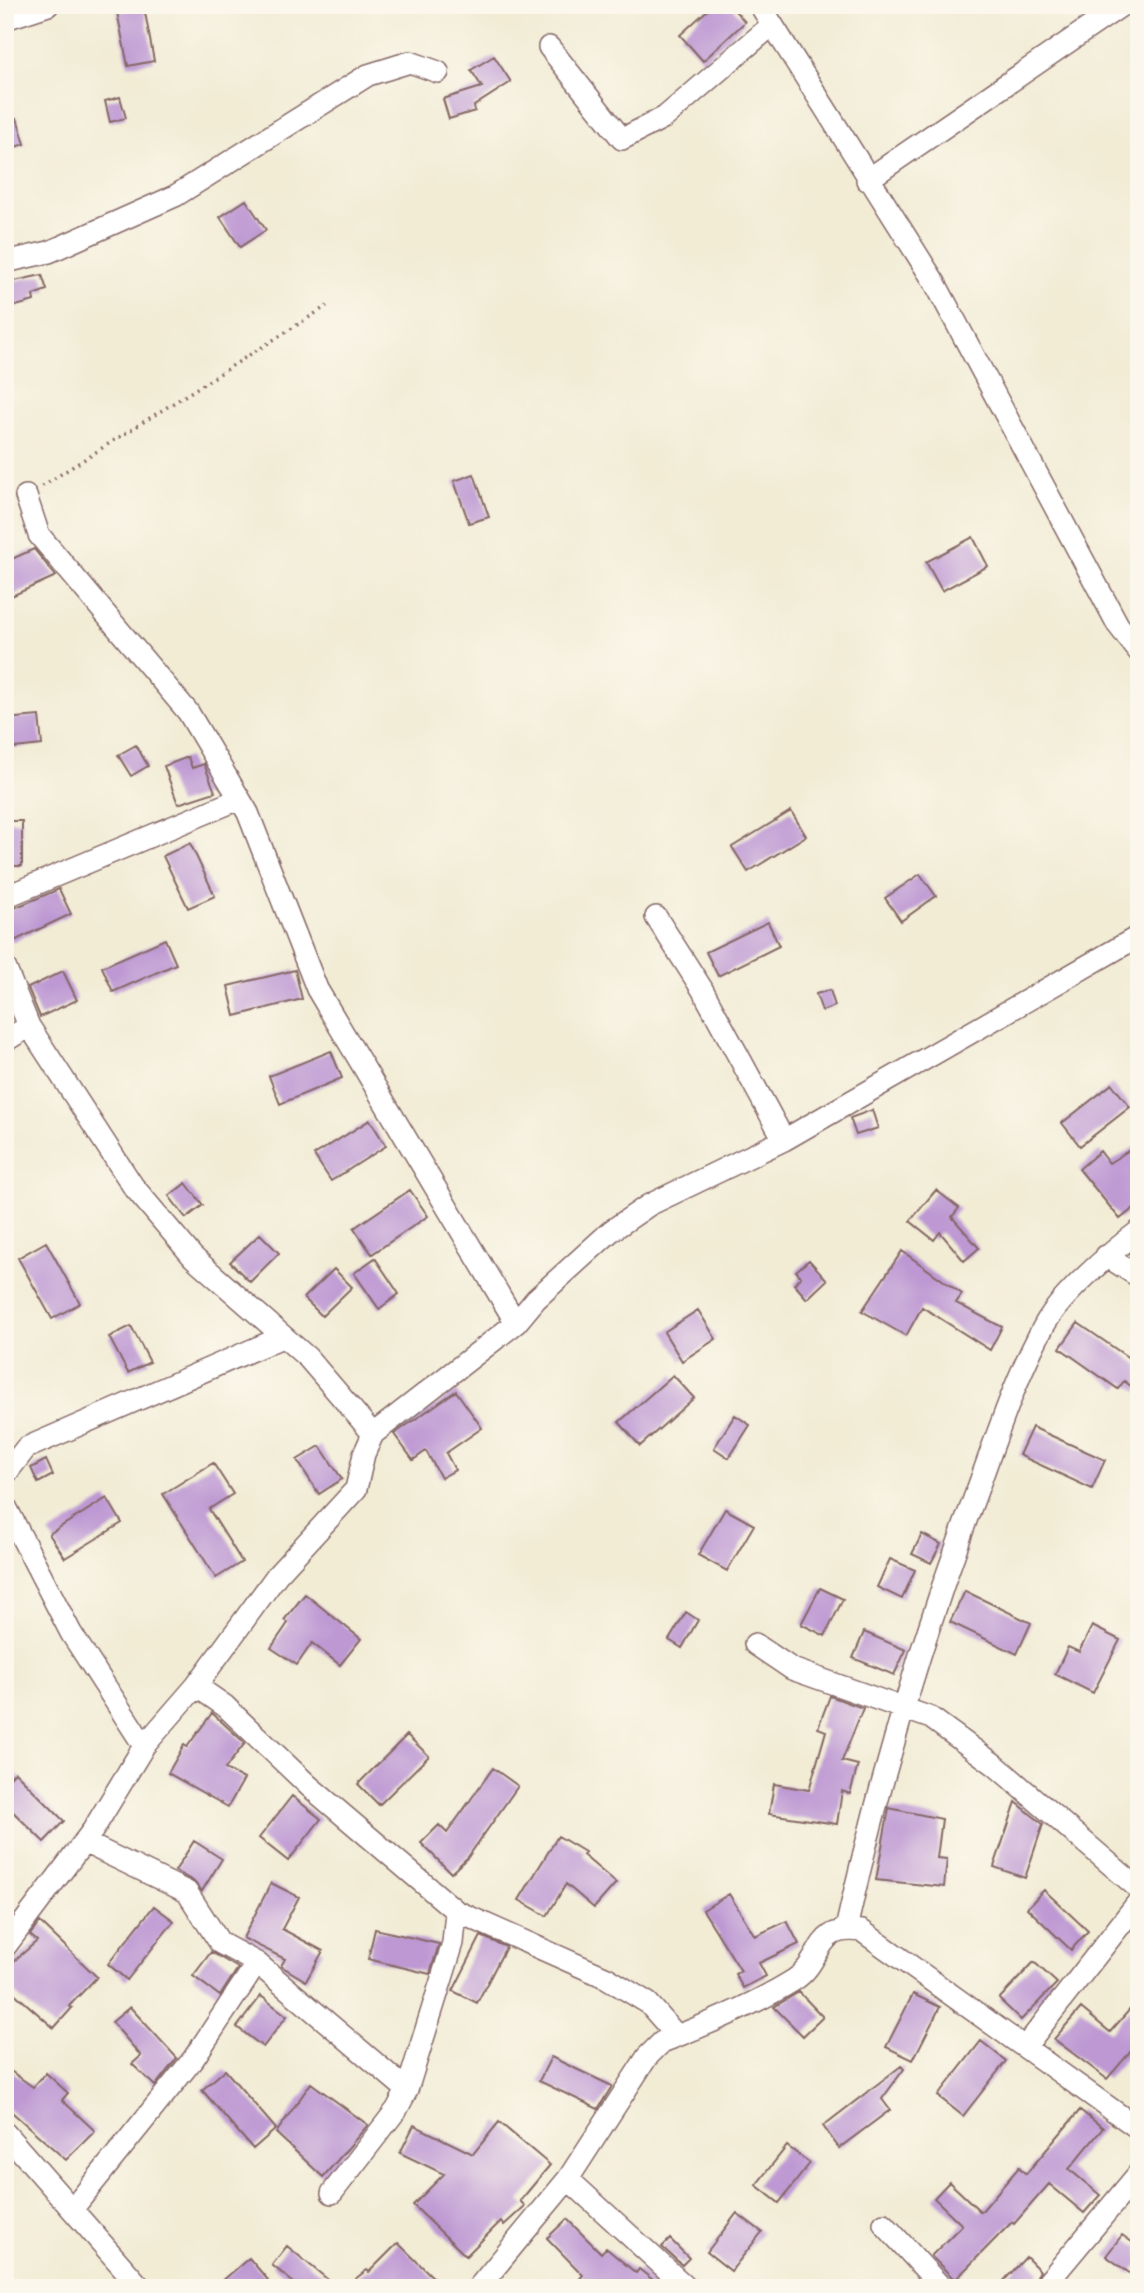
<svg xmlns="http://www.w3.org/2000/svg" width="1144" height="2293" font-family="Pangolin,sans-serif">
<style>
.building{fill:#bd98d3}
.lines{fill:none;stroke-linecap:round;stroke-linejoin:round}
.minor-casing{stroke:#856766;stroke-width:24}
.path{stroke:#856766;stroke-width:3.5;stroke-dasharray:2 5;stroke-linecap:butt}
.minor{stroke:#fff;stroke-width:21}
</style>
<rect width="100%" height="100%" fill="#fbf7ec"/>
<filter id="ink" filterUnits="userSpaceOnUse"><feTurbulence type="fractalNoise" baseFrequency=".0143" numOctaves="2"/><feDisplacementMap in="SourceGraphic" scale="14" xChannelSelector="R" yChannelSelector="G"/><feConvolveMatrix kernelMatrix="1 2 1 2 8 2 1 2 1" color-interpolation-filters="sRGB"/></filter>
<filter id="wash" filterUnits="userSpaceOnUse"><feTurbulence type="fractalNoise" baseFrequency=".00686" numOctaves="4" result="noise"/><feDisplacementMap in="SourceGraphic" scale="28" xChannelSelector="R" yChannelSelector="G"/><feGaussianBlur stdDeviation="1.57" result="paint"/><feColorMatrix in="noise" values="0 0 0 0 0 0 0 0 0 0 0 0 0 0 0 0 0 1.4 0 .05"/><feComposite in="paint" operator="in"/></filter>
<g filter="url(#wash)">
<rect width="100%" height="100%" fill="#f2ecd5"/>
<g id="blocks">
<!-- building -->
<path class="building" d="M713,5H730L745,22L703,61L680,35Z
M144,7L154,61L128,66L117,12Z
M494,56L511,82L474,106L475,111L449,119L443,99L482,87L471,70Z
M120,97L126,118L110,122L105,101Z
M17,118L25,144L5,150V121Z
M246,200L266,230L240,247L220,217Z
M42,275L47,290L33,295L34,301L5,309V283Z
M474,474L489,517L469,523L454,481Z
M973,537L988,566L942,591L926,562Z
M34,549L56,576L5,599V562Z
M39,716L42,745L5,749V719Z
M136,745L148,766L131,776L118,755Z
M188,757L192,768L204,764L215,792L178,804L164,766Z
M791,811L806,836L748,872L732,847Z
M5,821H22V866H5Z
M190,843L215,896L188,908L163,856Z
M920,874L936,896L901,921L885,898Z
M59,889L71,914L12,942L5,928V912Z
M768,922L779,946L718,976L706,952Z
M165,939L176,964L113,992L102,967Z
M295,970L302,999L235,1016L228,986Z
M63,971L77,1000L40,1017L28,988Z
M830,990L835,1006L822,1011L816,994Z
M331,1051L342,1078L280,1104L269,1076Z
M1112,1084L1130,1107L1080,1146L1062,1123Z
M872,1110L878,1128L856,1135L850,1118Z
M370,1120L386,1146L331,1181L314,1155Z
M1139,1144V1204L1120,1219L1079,1169L1100,1151L1109,1163Z
M186,1183L203,1205L186,1218L169,1196Z
M410,1190L428,1216L372,1254L354,1228Z
M936,1190L959,1208L952,1217L979,1248L964,1261L940,1232L934,1240L910,1221Z
M260,1234L279,1253L250,1282L230,1262Z
M46,1242L80,1303L52,1319L18,1258Z
M902,1251L962,1294L956,1303L1002,1327L990,1350L922,1307L906,1336L862,1311Z
M375,1258L399,1294L379,1309L354,1273Z
M809,1260L827,1280L807,1299L794,1284L801,1277L796,1271Z
M334,1269L352,1287L322,1316L304,1298Z
M698,1310L716,1339L682,1361L664,1332Z
M1078,1323L1139,1365V1392L1124,1381L1118,1389L1060,1348Z
M131,1326L150,1362L128,1373L109,1337Z
M673,1375L694,1398L640,1446L619,1422Z
M456,1391L482,1428L446,1453L455,1470L441,1478L426,1451L413,1460L394,1434Z
M735,1415L750,1425L729,1458L714,1448Z
M1032,1427L1105,1460L1092,1489L1019,1455Z
M320,1446L342,1479L319,1494L297,1460Z
M46,1460L53,1475L38,1483L31,1468Z
M213,1463L233,1494L209,1509L242,1562L216,1578L163,1494Z
M107,1498L122,1523L65,1558L49,1534Z
M725,1509L754,1525L727,1571L698,1555Z
M922,1534L941,1544L931,1563L912,1554Z
M890,1559L915,1570L902,1599L877,1587Z
M820,1588L843,1599L825,1636L801,1624Z
M965,1591L1031,1623L1017,1654L950,1622Z
M305,1594L361,1639L340,1665L312,1643L297,1665L271,1648L288,1623L284,1620Z
M686,1612L698,1620L682,1648L669,1640Z
M1092,1626L1120,1640L1093,1693L1055,1674L1068,1647L1079,1652Z
M864,1632L906,1650L894,1675L853,1658Z
M830,1696L863,1708L842,1761L858,1765L850,1794L842,1791L837,1824L769,1814L774,1784L809,1790L826,1731L818,1728Z
M212,1713L245,1743L225,1769L244,1779L228,1807L168,1773L184,1745L187,1747Z
M407,1735L429,1756L379,1805L358,1784Z
M493,1768L518,1786L468,1857L451,1873L421,1843L439,1825L447,1833Z
M15,1772L64,1821L44,1842L5,1804V1782Z
M292,1796L321,1819L288,1861L259,1838Z
M1016,1802L1043,1824L1025,1878L994,1867Z
M889,1808L942,1819L937,1858L947,1859L944,1887L876,1880Z
M558,1836L585,1852L583,1855L616,1883L594,1908L566,1884L547,1916L519,1900Z
M194,1841L222,1859L202,1891L193,1881L175,1871Z
M271,1883L299,1897L282,1929L323,1951L306,1981L281,1966L285,1959L243,1938Z
M1044,1890L1088,1931L1071,1950L1027,1908Z
M729,1894L755,1936L787,1921L799,1944L759,1963L766,1976L743,1988L735,1974L741,1971L703,1910Z
M154,1906L174,1921L127,1980L108,1964Z
M40,1922L97,1977L69,2006L72,2008L54,2028L5,1985V1969L37,1941L30,1935Z
M375,1929L439,1944L430,1974L368,1959Z
M481,1936L506,1947L477,2003L453,1991Z
M211,1952L238,1968L220,1996L193,1976Z
M1034,1962L1057,1983L1021,2020L999,1999Z
M799,1992L823,2017L803,2036L774,2007Z
M913,1994L940,2007L913,2060L886,2047Z
M261,1996L287,2016L263,2047L237,2027Z
M130,2007L177,2058L155,2086L132,2064L141,2056L112,2022Z
M1081,2008L1110,2032L1131,2008L1139,2014V2042L1107,2079L1054,2039Z
M981,2041L1006,2061L963,2116L938,2096Z
M551,2057L612,2086L598,2109L539,2081Z
M901,2066L904,2069L882,2099L890,2110L839,2148L823,2126Z
M5,2067L33,2087L46,2073L68,2093L62,2100L95,2131L66,2160L5,2106Z
M225,2070L276,2129L253,2149L202,2090Z
M311,2083L368,2125L323,2177L276,2133Z
M1080,2110L1103,2128L1069,2169L1100,2195L1084,2213L1049,2184L1014,2224L1012,2222L955,2280L931,2256L962,2225L934,2198L949,2182L981,2212L1019,2167L1026,2174Z
M499,2122L550,2165L520,2201L525,2206L504,2225L501,2221L466,2256L413,2205L444,2174L400,2153L414,2125L473,2154Z
M787,2146L810,2163L779,2203L756,2185Z
M737,2213L762,2232L731,2271L707,2252Z
M567,2219L601,2253L606,2248L636,2273L639,2269L663,2288H572L583,2275L547,2238Z
M1122,2235L1139,2247V2263L1131,2274L1106,2256Z
M670,2239L689,2258L682,2265L662,2247Z
M398,2243L444,2288H343L367,2270L369,2272Z
M287,2246L338,2288H300L272,2265Z
M1026,2257L1040,2271L1030,2288H997Z
M249,2258L268,2280L259,2288H214Z"/>
</g>
</g>
<g filter="url(#ink)">
<use href="#blocks" fill-opacity="0" stroke="#856766" stroke-width="2"/>
<g class="lines">
<defs>
<path id="minor" d="M760,5L935,283L1118,625L1139,652
M5,19L48,5
M549,47L622,139L665,117L772,25
M867,180L1122,5
M5,262L49,252L175,196L368,75L410,62L438,72
M26,496L39,535L188,712L248,813L317,989L516,1323
M5,897L232,802
M656,917L702,989L784,1140
M5,967L29,1026L133,1186L193,1257L308,1358L373,1434
M5,1041L29,1026
M1106,1256L1139,1277
M5,1475L26,1448L282,1337
M5,1505L71,1633L144,1746
M755,1644L792,1669L931,1718L995,1765L1139,1889
M196,1686L225,1706L309,1786L456,1911L607,1978L648,2003L677,2036
M84,1842L187,1892L220,1943L257,1963L407,2090
M846,1929C879,1781 922,1638 975,1496C996,1439 1015,1378 1045,1324C1062,1294 1111,1252 1139,1231
M5,1947L93,1830L144,1746L196,1686L277,1575L356,1489L364,1454L373,1434L516,1323L536,1299L611,1231L649,1205L784,1140L1139,936
M1025,2047L1139,1901
M5,2133L141,2288
M568,2179L687,2288
M332,2193L397,2109L407,2090L453,1943L456,1911
M74,2207L194,2058L257,1963
M884,2224L942,2288
M478,2288L568,2179L647,2057L662,2042C706,2025 754,2005 794,1980C825,1960 813,1924 862,1931L1139,2129
M1043,2288L1139,2173"/>
</defs>
<!-- minor casing -->
<use href="#minor" class="minor-casing"/>
<!-- path -->
<path class="path" d="M42,486L327,306"/>
<!-- minor -->
<use href="#minor" class="minor"/>
</g>
</g>
<!-- margin -->
<rect width="1144" height="2293" fill="none" stroke="#fbf7ec" stroke-width="28"/>
</svg>
